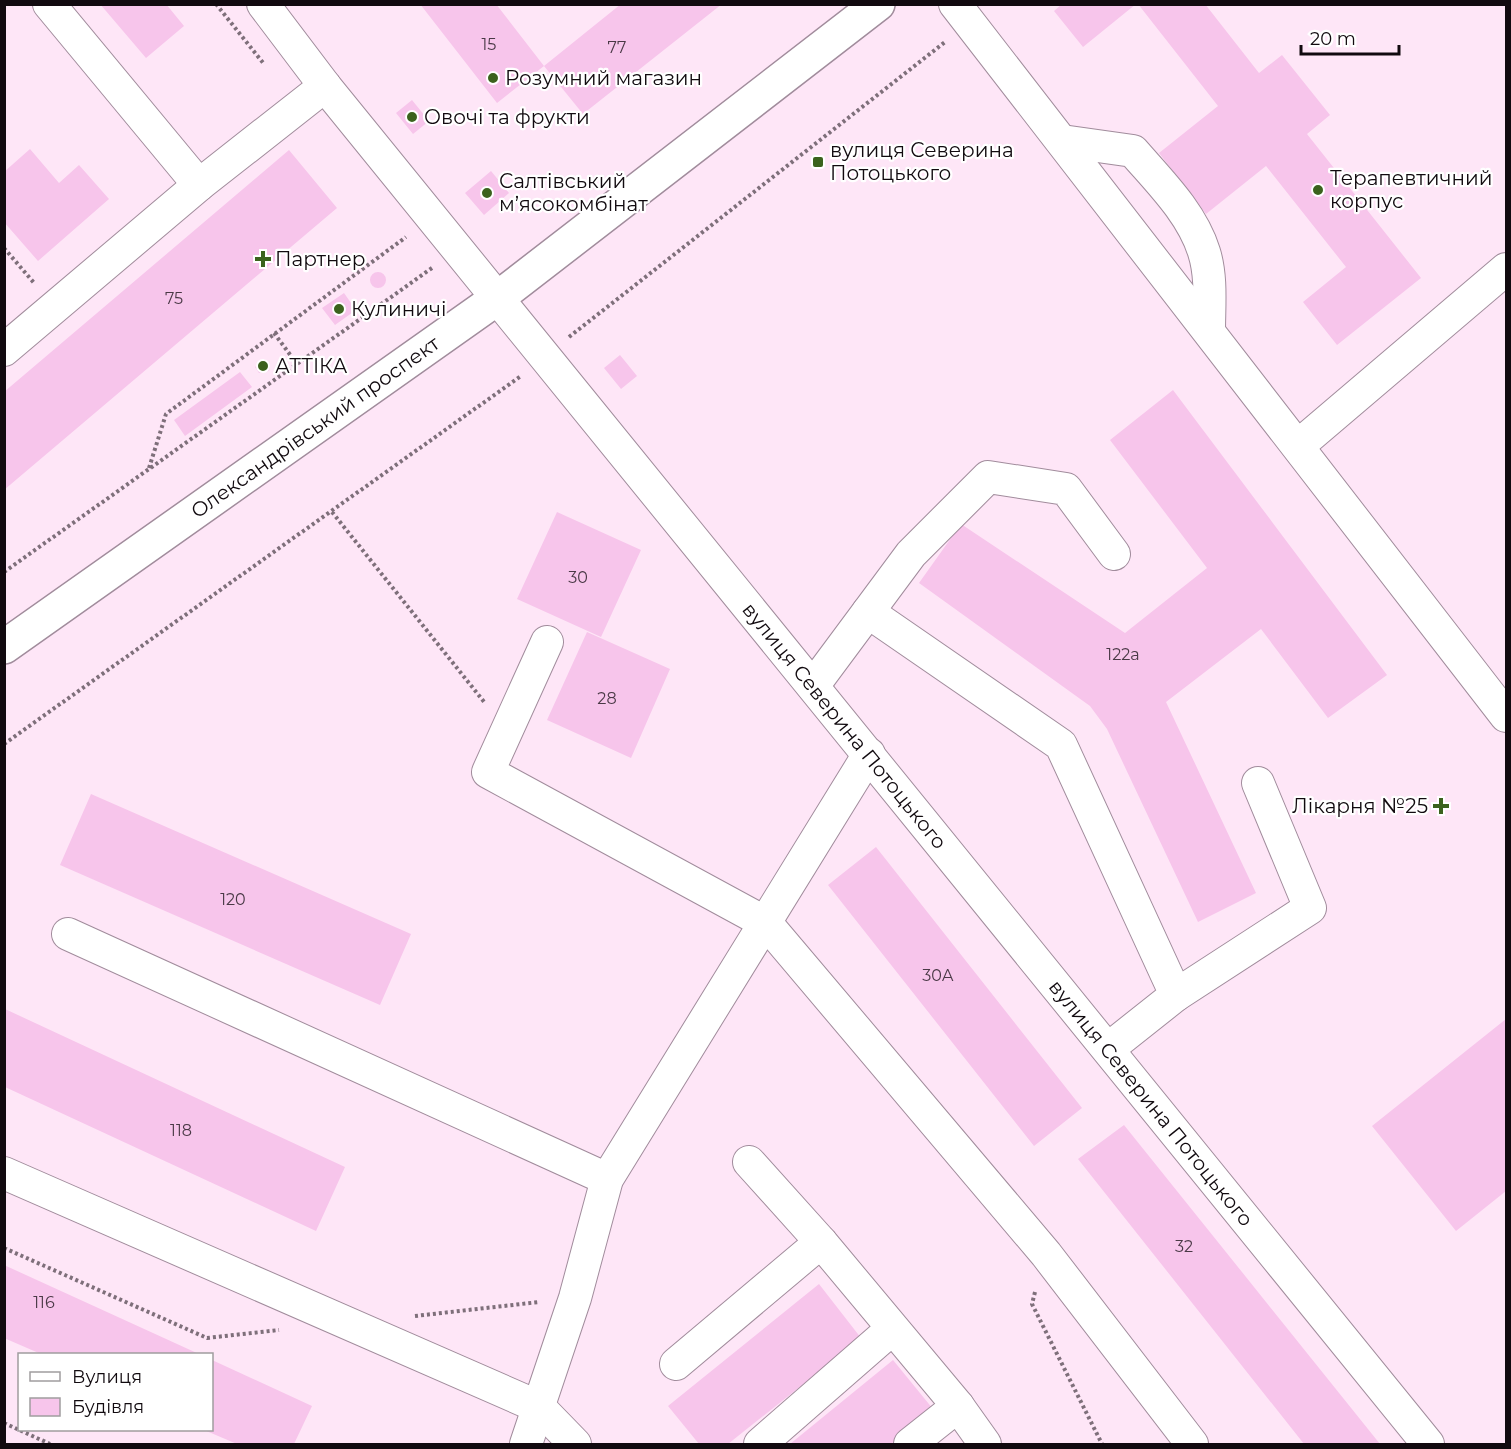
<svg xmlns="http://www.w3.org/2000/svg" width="1511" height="1449" font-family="Montserrat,sans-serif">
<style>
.building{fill:#f7c5eb}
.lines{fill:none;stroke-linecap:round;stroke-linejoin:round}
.minor-casing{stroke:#a18c9c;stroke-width:34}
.major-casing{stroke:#a18c9c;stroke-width:36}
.path{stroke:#7e6f7a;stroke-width:4;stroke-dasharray:3 3;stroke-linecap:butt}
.minor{stroke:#fff;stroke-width:32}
.major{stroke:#fff;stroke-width:33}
.poi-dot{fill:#3b621d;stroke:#fff;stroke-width:2}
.labels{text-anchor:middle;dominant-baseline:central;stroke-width:4.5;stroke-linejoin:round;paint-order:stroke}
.number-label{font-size:16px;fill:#4a3946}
.poi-label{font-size:20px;fill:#110a0f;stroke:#fff;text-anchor:start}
.street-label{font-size:20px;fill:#110a0f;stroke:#fff}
</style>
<rect width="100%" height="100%" fill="#fee6f7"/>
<!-- building -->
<path class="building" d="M100,4H166L184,26L146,58Z
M420,4H496L544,66L497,103Z
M621,4H722L583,114L544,66Z
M1062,4H1136L1083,47L1054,11Z
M1138,4H1205L1259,73L1282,55L1330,115L1307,134L1421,278L1337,345L1303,302L1346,267L1266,166L1206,214L1159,153L1218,106Z
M412,100L429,121L413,134L396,113Z
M30,149L59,183L79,165L109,199L38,261L4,222V172Z
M289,150L337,208L4,490V392Z
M491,171L509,193L484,215L465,193Z
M370 280a8 8 0 1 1 16 0a8 8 0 1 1-16 0Z
M344,293L356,310L335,325L322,308Z
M620,355L637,376L621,389L604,368Z
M265,359L270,366L269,371L259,373L255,367Z
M240,372L252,387L185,436L174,420Z
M1173,390L1387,675L1328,718L1261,629L1166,702L1256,893L1198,922L1107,729L1090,706L919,583L961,524L1125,633L1207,568L1110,440Z
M557,512L641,550L601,637L517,599Z
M587,632L670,669L631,758L547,720Z
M91,794L411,934L380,1005L60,865Z
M876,847L1082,1108L1034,1146L828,885Z
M5,1009L345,1167L316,1231L5,1087Z
M1506,1019V1191L1456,1231L1372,1126Z
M1124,1125L1380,1444H1304L1078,1159Z
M4,1265L199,1354H41L4,1338Z
M819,1284L861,1338L728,1444H699L668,1406Z
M212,1360L312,1406L294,1444H237L204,1430H212Z
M893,1360L933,1409L891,1444H790Z"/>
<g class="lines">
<defs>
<g id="minor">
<path d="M49,4L199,185"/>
<path id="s1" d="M263,4L325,86L1428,1444"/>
<path d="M955,4L1506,716"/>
<path d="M1062,141L1133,151C1159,181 1192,213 1204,252C1212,277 1209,306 1209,331"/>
<path d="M4,350L199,185L325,86"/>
<path d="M1298,446L1506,269"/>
<path d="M868,612L1061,745L1176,995L1108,1049"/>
<path d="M547,642L488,772L766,923L1046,1254L1192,1444"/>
<path d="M813,686L911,554L988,477L1066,489L1114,554"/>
<path d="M68,934L607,1179"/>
<path d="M1176,995L1310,908L1258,783"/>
<path d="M749,1162L821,1242L958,1406"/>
<path d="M4,1173L539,1407L575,1444"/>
<path d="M676,1364L821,1242"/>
<path d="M526,1444L575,1298L607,1179L869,754"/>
<path d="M760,1444L892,1329"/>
<path d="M910,1444L958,1406L985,1444"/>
</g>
<g id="major">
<path id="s2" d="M4,647L499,297L878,4"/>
</g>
</defs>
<!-- minor casing -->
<use href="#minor" class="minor-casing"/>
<!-- major casing -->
<use href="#major" class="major-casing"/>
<!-- path -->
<path class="path" d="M216,4L264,64
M4,248L35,284
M274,333L297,364
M569,337L945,42
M149,468L166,414L406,237
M332,512L485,703
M4,572L432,268
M4,744L521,376
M4,1248L207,1338L279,1330
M1035,1292L1032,1304L1102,1444
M415,1316L539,1302
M4,1423L50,1444"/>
<!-- minor -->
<use href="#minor" class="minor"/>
<!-- major -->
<use href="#major" class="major"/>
</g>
<!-- markers -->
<g class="poi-dot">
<circle cx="493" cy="78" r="6"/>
<circle cx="412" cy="117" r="6"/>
<rect x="812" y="156" width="12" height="12" rx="3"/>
<circle cx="1318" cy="190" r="6"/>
<circle cx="487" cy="193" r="6"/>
<path d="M260 250h6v6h6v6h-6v6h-6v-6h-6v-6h6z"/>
<circle cx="339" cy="309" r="6"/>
<circle cx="263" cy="366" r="6"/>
<path d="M1438 797h6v6h6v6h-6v6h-6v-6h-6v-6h6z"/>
</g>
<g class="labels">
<!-- number labels -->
<g class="number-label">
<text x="489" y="44">15</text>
<text x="617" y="47">77</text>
<text x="174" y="298">75</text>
<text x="578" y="577">30</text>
<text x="1123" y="654">122а</text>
<text x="607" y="698">28</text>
<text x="233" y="899">120</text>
<text x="938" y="975">30А</text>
<text x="181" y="1130">118</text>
<text x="1184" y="1246">32</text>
<text x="44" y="1302">116</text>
</g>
<!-- poi labels -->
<g class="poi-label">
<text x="505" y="78">Розумний магазин</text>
<text x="424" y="117">Овочі та фрукти</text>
<text x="830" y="150">вулиця Северина<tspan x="830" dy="23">Потоцького</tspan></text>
<text x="1330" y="178">Терапевтичний<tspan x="1330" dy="23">корпус</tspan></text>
<text x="499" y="181">Салтівський<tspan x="499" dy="23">мʼясокомбінат</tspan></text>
<text x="275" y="259">Партнер</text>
<text x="351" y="309">Кулиничі</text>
<text x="275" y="366">АТТІКА</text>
<text x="1428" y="806" text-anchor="end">Лікарня №25</text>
</g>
<!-- street labels -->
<g class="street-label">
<text stroke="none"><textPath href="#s2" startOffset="381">Олександрівський проспект</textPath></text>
<text stroke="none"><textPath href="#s1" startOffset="927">вулиця Северина Потоцького</textPath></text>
<text stroke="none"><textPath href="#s1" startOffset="1413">вулиця Северина Потоцького</textPath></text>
</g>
</g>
<!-- border -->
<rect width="1511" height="1449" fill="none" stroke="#110a0f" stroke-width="12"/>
<!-- legend -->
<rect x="18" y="1353" width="195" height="78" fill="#ffffff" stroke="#a09d9f" stroke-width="1.5"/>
<rect x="30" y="1372" width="30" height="9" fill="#ffffff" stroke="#a09d9f" stroke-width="1.5"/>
<text x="72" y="1383" font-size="18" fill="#110a0f">Вулиця</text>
<rect x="30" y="1398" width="30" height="18" fill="#f7c5eb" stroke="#a09d9f" stroke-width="1.5"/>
<text x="72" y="1413" font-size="18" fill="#110a0f">Будівля</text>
<!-- scale -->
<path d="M1301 45v9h98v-9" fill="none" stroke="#110a0f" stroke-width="3"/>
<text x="1310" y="45" font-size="18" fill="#110a0f" stroke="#ffffff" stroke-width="4.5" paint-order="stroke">20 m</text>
</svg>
